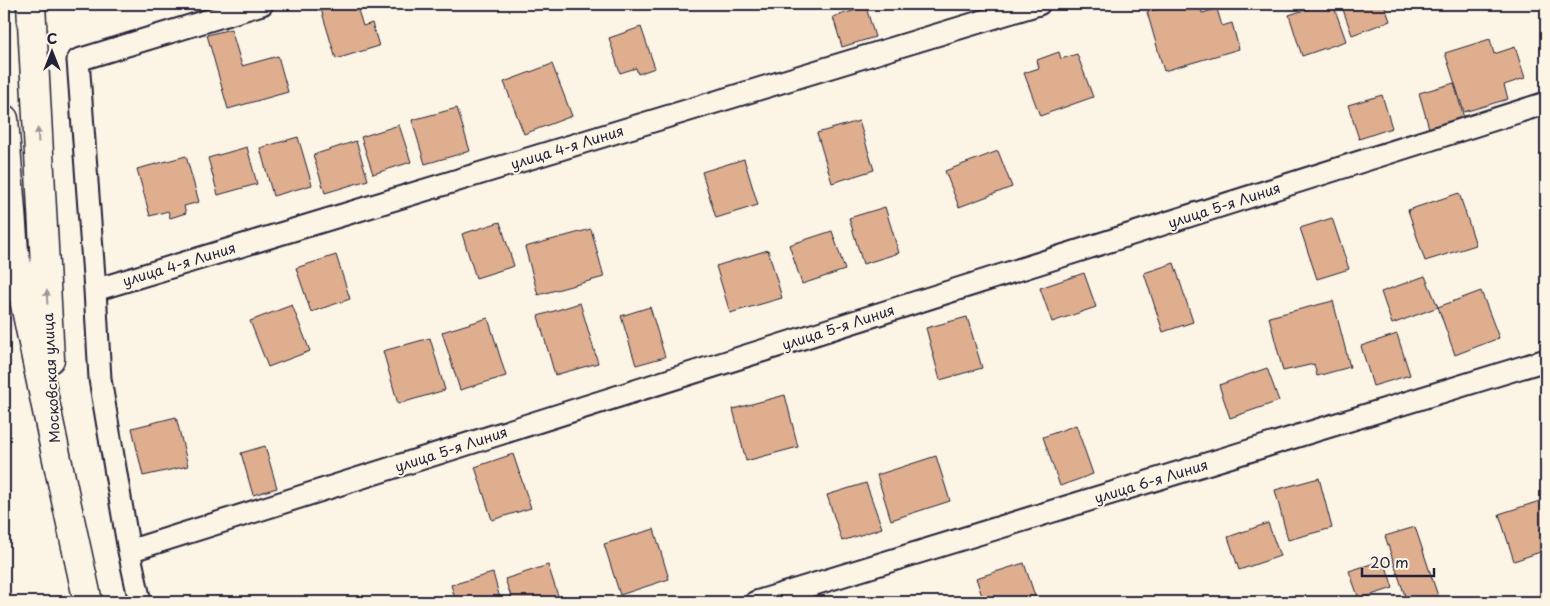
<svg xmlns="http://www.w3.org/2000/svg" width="1550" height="606" font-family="'Playpen Sans',sans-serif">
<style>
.building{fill:#deae8f;stroke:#22223b}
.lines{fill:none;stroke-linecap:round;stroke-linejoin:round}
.minor-casing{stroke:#22223b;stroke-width:25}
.trunk-casing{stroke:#22223b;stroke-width:31}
.minor{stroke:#fcf5e5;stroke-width:21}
.trunk{stroke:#fcf5e5;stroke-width:28}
.oneway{fill:#9a9698}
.labels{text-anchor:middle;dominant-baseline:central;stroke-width:4;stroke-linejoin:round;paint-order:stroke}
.street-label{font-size:14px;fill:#22223b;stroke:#fcf5e5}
</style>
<rect width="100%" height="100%" fill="#fcf5e5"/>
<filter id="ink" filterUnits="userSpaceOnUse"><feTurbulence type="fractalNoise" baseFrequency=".02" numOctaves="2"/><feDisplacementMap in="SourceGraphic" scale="10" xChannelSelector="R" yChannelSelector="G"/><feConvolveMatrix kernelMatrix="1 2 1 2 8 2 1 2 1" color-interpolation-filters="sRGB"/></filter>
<g filter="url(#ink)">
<!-- building -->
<path class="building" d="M329,4H356L363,26L372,23L379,46L336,59L320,6Z
M1176,4H1200L1202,13L1217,9L1222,26L1232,23L1239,49L1164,71L1147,12Z
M1323,4H1333L1346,41L1302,56L1289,15Z
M1341,4H1384L1390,21L1352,35Z
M866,7L875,37L842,47L833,17Z
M641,27L655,68L638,74L636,68L620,73L609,38Z
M231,29L242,66L278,56L288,92L228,109L207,35Z
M1490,39L1494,54L1515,47L1525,78L1504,85L1508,99L1464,112L1445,53Z
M1059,52L1061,59L1077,54L1093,97L1040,116L1024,73L1039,68L1037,60Z
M552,64L572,116L524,134L504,82Z
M1454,83L1464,118L1429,128L1419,93Z
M1382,95L1392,128L1359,139L1348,105Z
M457,108L470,151L425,164L412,120Z
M859,121L874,170L832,183L817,133Z
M399,125L411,162L373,174L361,137Z
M298,137L312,185L273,196L260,148Z
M356,141L368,180L325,193L313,155Z
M247,147L257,184L218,195L208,158Z
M998,151L1012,187L959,207L945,171Z
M186,156L199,202L184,206L186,213L170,218L168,211L150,216L137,169Z
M744,159L758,205L716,218L702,172Z
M1459,193L1476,245L1425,261L1408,210Z
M885,207L899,253L863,264L849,218Z
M1332,218L1349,269L1317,279L1300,228Z
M500,222L514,266L476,278L462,234Z
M591,229L604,277L538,295L525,247Z
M832,231L845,270L802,284L789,245Z
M768,250L782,298L730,313L716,266Z
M336,255L350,299L311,312L296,268Z
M1174,263L1193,322L1163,332L1144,273Z
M1084,273L1096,307L1052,322L1040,288Z
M1425,276L1438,307L1392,324L1381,292Z
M1481,291L1499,338L1455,355L1438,307Z
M1333,301L1350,367L1317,376L1314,364L1283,371L1269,317Z
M580,303L598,363L555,375L538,316Z
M292,305L310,351L268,367L250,321Z
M650,307L665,357L636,365L621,316Z
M967,317L982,368L940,380L926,328Z
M488,318L506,376L460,390L442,332Z
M1397,334L1410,375L1373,386L1361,346Z
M430,338L445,390L398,404L383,351Z
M1267,368L1279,401L1230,418L1219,385Z
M785,395L798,447L746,461L733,409Z
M176,417L188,466L143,476L132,428Z
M1076,425L1093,474L1060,486L1043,437Z
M265,446L277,488L253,495L241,453Z
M513,454L531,508L492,520L475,467Z
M936,456L950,501L891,520L877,475Z
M1319,478L1332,528L1288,540L1275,490Z
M866,483L882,528L842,541L827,495Z
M1546,499V550L1514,561L1499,514Z
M1268,523L1280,556L1239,570L1228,537Z
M1415,527L1440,602H1407L1385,536Z
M654,529L669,579L620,595L604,544Z
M1384,560L1393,588L1359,599L1349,571Z
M1024,563L1037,602H984L976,578Z
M548,565L560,602H513L505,579Z
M493,573L501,602H456L451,585Z"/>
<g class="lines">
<defs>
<path id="minor" d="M95,290L1039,4
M129,551L1546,103
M140,602L129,551L100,379L95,290L78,60L262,4
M756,602L1546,360"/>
<path id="trunk" d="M31,4L50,359
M4,119L14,251L55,450L88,602"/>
</defs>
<!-- minor casing -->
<use href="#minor" class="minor-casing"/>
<!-- trunk casing -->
<use href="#trunk" class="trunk-casing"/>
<!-- minor -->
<use href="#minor" class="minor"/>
<!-- trunk -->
<use href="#trunk" class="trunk"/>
</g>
<!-- one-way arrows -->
<defs><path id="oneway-solid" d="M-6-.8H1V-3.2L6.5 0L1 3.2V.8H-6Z" transform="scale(1.25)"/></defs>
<g class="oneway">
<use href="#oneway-solid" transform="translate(38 135) rotate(-93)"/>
<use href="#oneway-solid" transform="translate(47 297) rotate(-93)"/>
</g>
</g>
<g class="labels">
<!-- street labels -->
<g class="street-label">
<text transform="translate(567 147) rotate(-17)">улица 4-я Линия</text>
<text transform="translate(1224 205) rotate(-18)">улица 5-я Линия</text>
<text transform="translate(179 264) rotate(-17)">улица 4-я Линия</text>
<text transform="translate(838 327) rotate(-18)">улица 5-я Линия</text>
<text transform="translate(51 378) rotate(-93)">Московская улица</text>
<text transform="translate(451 449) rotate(-18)">улица 5-я Линия</text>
<text transform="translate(1151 481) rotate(-17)">улица 6-я Линия</text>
</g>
</g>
<!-- margin -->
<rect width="1550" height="606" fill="none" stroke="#fcf5e5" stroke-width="20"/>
<rect x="10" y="10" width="1530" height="586" fill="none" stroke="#22223b" stroke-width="2" filter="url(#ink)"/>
<!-- north arrow -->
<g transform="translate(52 52)" stroke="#fcf5e5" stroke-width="4" paint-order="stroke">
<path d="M0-4L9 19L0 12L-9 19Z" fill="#22223b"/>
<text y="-8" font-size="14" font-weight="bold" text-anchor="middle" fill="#22223b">С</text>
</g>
<!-- scale -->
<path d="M1362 568v8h72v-8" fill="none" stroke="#22223b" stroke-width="2.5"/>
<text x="1370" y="568" font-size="15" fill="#22223b" stroke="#fcf5e5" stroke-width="4" paint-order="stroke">20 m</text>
</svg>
